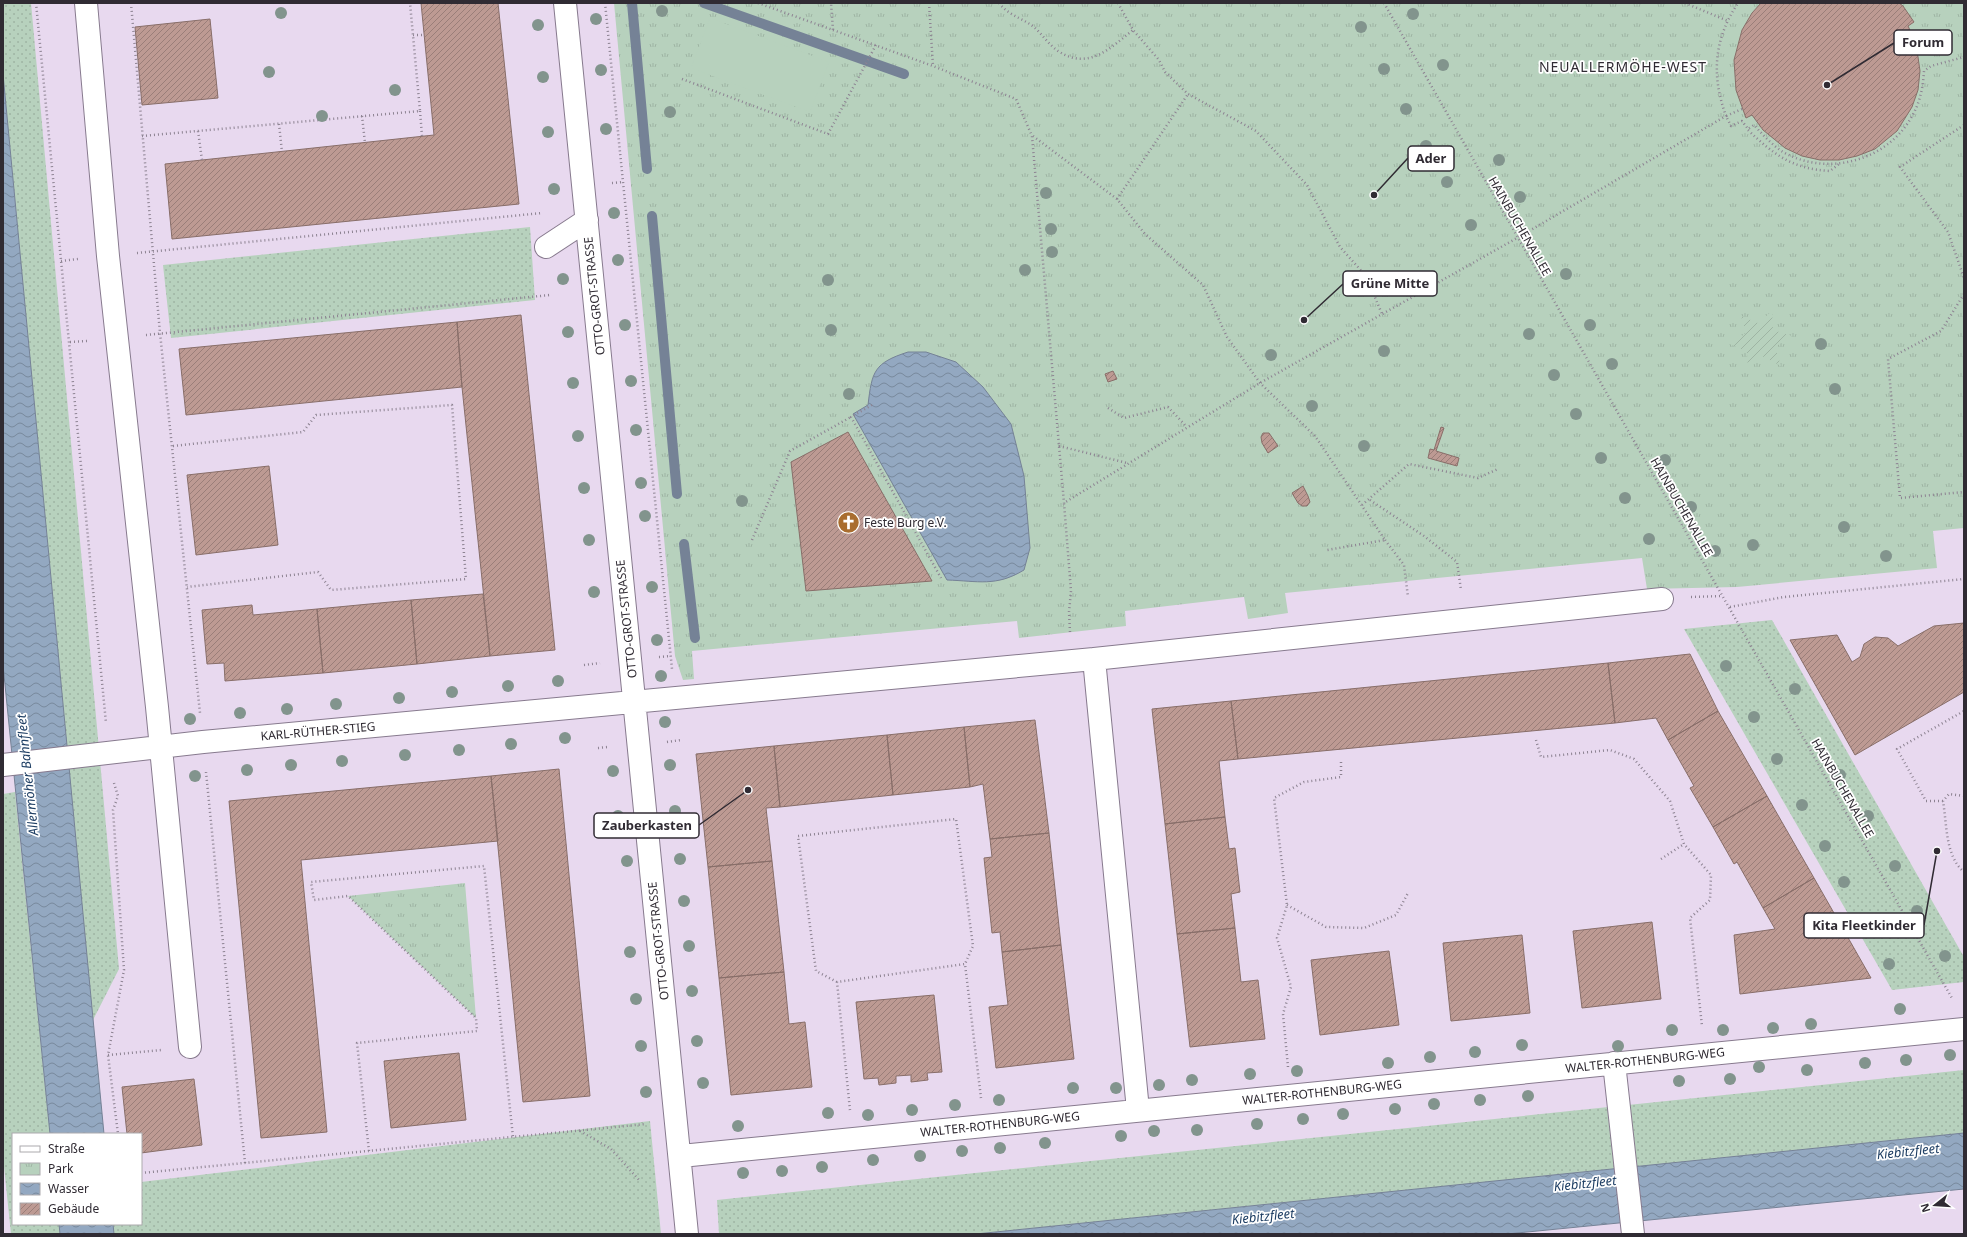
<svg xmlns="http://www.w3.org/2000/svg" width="1967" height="1237" font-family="'Noto Sans',sans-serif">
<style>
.grass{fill:url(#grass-dots)}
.park{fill:url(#park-tufts)}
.garden{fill:url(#garden-furrows)}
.pitch{fill:#b7d1bd}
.water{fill:url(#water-waves);stroke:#758296}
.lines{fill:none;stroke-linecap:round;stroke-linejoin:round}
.stream{stroke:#758296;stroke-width:10}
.building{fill:url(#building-hatch);stroke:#886e69}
.minor-casing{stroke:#877a8e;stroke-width:24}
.path{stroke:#8d8392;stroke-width:2.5;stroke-dasharray:1 3;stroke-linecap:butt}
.minor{stroke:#fff;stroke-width:22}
.tree{fill:#82948d}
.labels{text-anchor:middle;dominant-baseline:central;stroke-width:3.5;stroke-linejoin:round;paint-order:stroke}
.street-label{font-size:12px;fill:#302b33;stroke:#fff}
.poi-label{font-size:12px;fill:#302b33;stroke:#fff;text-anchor:start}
.water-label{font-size:13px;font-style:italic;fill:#204065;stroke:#fff}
.quarter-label{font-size:14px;letter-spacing:1px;fill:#302b33;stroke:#fff}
.leader{fill:none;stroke:#302b33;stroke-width:1.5}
.callout-dot{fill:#302b33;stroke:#fff;stroke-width:1.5}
.callout{fill:#fff;stroke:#302b33;stroke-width:1.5}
.callout-label{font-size:13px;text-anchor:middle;font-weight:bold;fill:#302b33}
</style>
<defs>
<pattern id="grass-dots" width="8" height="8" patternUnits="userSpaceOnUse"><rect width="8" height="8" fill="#b7d1bd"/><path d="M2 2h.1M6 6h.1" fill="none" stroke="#9eb4a3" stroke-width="1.8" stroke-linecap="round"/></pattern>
<pattern id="park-tufts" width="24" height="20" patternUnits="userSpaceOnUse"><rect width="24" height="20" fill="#b7d1bd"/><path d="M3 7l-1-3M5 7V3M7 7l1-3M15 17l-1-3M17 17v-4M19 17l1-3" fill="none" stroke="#9eb4a3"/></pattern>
<pattern id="garden-furrows" width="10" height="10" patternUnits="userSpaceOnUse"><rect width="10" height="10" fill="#b7d1bd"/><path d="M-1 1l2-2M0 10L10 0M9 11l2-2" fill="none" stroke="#9eb4a3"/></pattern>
<pattern id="water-waves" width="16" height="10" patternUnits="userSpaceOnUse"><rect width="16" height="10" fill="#93a8c1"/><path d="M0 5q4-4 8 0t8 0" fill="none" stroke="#78899d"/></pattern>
<pattern id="building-hatch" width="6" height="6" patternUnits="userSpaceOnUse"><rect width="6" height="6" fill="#bd9a93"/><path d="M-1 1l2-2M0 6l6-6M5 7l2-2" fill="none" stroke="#9a7e79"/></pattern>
</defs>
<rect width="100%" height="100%" fill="#e8d9ef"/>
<!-- grass -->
<path class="grass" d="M3,3H31L119,969L93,1020L3,74Z
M530,227L535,300L171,338L163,265Z
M1772,620L1964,957V982L1892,990L1684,629Z
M15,792L50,1134H13V1224H59L60,1234H11L3,1157V794Z
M1964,1070V1133L976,1234H719L717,1200Z
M650,1121L661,1234H114L113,1224H141V1182Z"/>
<!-- park -->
<path class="park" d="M614,3H1964V528L1933,531L1937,568L1737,587L1647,589L1642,558L1285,593L1288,613L1248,619L1244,597L1125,611L1126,626L1019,638L1017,621L692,651L694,679L683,680L675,656Z
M465,883L476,1018L348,896Z"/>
<!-- garden -->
<path class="garden" d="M1772,311L1773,330L1792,336L1775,347L1781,366L1762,356L1748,370L1747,352L1730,344L1746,333L1741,316L1758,323Z"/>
<!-- pitch -->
<path class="pitch" d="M710,18L829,62L810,112L691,68Z"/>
<!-- water -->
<path class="water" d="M3,74L104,1134H50L3,665Z
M908,352H926L956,362L983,387L1011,424L1024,476L1030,548L1024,570C996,587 978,581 947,580L853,414L868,405C872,371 874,363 908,352Z
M1964,1133V1189L1507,1234H976Z
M59,1224H113L114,1234H60Z"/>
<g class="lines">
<!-- stream -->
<path class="stream" d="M632,3L647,169
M704,3L904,74
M652,216L677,494
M684,544L695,638"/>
</g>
<!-- building -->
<path class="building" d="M421,3H498L519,204L172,239L165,164L434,135Z
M1761,3H1899L1903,6L1914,22L1908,26L1916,43L1920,71L1918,90L1912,107L1897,131L1875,149L1857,156L1839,160H1820L1802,156L1785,148L1763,130L1752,115L1746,118L1736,90L1734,60L1742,30L1752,13Z
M210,19L218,98L142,105L135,27Z
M521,315L555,650L490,656L462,387L457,322Z
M457,322L462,387L186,415L179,349Z
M1113,371L1117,379L1108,382L1105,374Z
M1441,427L1444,428L1436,451L1459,458L1457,466L1428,458L1430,449L1434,450Z
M848,432L932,581L806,591L791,462Z
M1263,433H1269L1278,446L1268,453L1262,443L1261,437Z
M269,466L278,545L196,555L187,475Z
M1303,486L1308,496L1310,502L1307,506H1302L1298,503L1292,493Z
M483,594L490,656L417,664L411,600Z
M411,600L417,664L323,673L317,609Z
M252,605L253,615L317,609L323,673L225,681L224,663L207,664L202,610Z
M1964,623V692L1855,755L1790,640L1837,635L1852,662L1860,657L1864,644L1875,637L1888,638L1898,646L1934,626Z
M1690,654L1718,711L1668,740L1656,718L1615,723L1608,663Z
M1608,663L1615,723L1238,759L1231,701Z
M1231,701L1238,759L1219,761L1225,817L1165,824L1152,709Z
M1718,711L1767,796L1713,827L1690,788L1694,786L1668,740Z
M1035,720L1049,833L990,839L983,784L970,787L964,727Z
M964,727L970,787L893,795L887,735Z
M887,735L893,795L780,807L774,746Z
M774,746L780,807L766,808L772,861L708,867L696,754Z
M559,769L590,1096L523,1102L491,776Z
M491,776L498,841L301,860L327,1132L261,1138L229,801Z
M1767,796L1814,878L1763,908L1737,862L1734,864L1713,827Z
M1225,817L1229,849L1235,848L1240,892L1231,894L1235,928L1177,934L1165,824Z
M1049,833L1061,945L1002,952L1000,932L992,933L984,858L992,857L990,839Z
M772,861L784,972L719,978L708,867Z
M1814,878L1871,978L1740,994L1734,935L1775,929L1763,908Z
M1652,922L1661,999L1582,1008L1573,931Z
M1235,928L1241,982L1258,980L1265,1039L1190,1047L1177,934Z
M1522,935L1530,1013L1451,1021L1443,943Z
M1061,945L1074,1059L996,1068L989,1007L1008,1005L1002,952Z
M1389,951L1399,1025L1320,1035L1311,960Z
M784,972L789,1024L805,1022L812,1087L731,1095L719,978Z
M934,995L942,1072L927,1073L928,1080L911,1082V1075L896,1076V1083L879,1085L878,1078L864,1079L856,1002Z
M459,1053L466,1120L391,1128L384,1061Z
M194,1079L202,1145L141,1153V1134H127L122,1087Z"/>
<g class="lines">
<defs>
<path id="minor" d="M86,3L108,256L157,707L190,1047
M565,3L687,1234
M546,247L587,220
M1094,659L1138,1110
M3,765L203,742L1094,659L1662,599
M1614,1063L1633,1234
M681,1156L1964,1029"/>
</defs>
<!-- minor casing -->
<use href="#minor" class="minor-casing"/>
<!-- path -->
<path class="path" d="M36,3L106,723
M131,3L160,333L200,713
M605,3L672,669
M758,3L833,30L831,3
M929,3L933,66
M999,3C1008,15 1022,18 1034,27C1042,34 1049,45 1058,51C1089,71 1110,48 1133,30
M1118,3L1133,30L1159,60L1165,72L1188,94L1256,131L1307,185L1340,247L1366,276L1382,314
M1384,3L1953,1000
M1685,3L1728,21
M833,30L933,66L1016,99L1032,136L1064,503
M413,35H424
M682,79L828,134L876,45
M1742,109L1726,116L1731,126L1742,121L1748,129L1754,125C1763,135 1772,145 1783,152C1827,177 1886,161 1911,118C1920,103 1923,88 1924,71L1931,66L1964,57
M420,111L422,136
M362,116L365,143
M279,124L282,152
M1964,125L1900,167L1948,232L1964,278
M1748,130C1774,155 1793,169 1830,171L1839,164
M198,131L202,160
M142,136L420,111L410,3
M1033,136L1117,199L1145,234L1203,285L1227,337L1260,383L1315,436L1385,540L1327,550
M612,183L623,182
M1117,199L1188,94
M137,253L542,213
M61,261L78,259
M1964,294L1941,331L1888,359L1900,498L1964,492
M146,335L550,295
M70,342L88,341
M872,405L851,417L941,578
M1108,408L1124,418L1168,407L1187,427
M173,446L303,432L316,415L452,405L466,579L331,590L318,572L187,587
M1059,446L1127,463
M1370,500L1424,536L1457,562L1461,590
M1362,505L1409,464L1478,478L1498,469
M752,540L790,451L851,417
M1385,540L1404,565L1408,597
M1691,597L1723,596
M1730,607L1784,597L1964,579
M1070,632L1069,612L1071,591L1064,503L1260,383L1517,238L1726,116C1711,75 1714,39 1738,3
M659,657L671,656
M584,665L600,663
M1536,740L1541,757L1610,750L1634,759L1670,801L1684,844L1711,875L1710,900L1690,918L1702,1026
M667,742L681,740
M598,748L608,747
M206,772L245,1163
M114,783L118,796L113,810L124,970L108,1055L118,1134
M1964,796L1949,794L1943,801C1947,824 1945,856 1964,872
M1943,801H1926L1897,749L1964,711
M1661,859L1684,844
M1287,905L1326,927L1364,928L1396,915L1408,893
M837,982L816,971L798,836L956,819L973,946L965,964
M108,1055L162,1050
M1288,1067L1283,1014L1291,987L1277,938L1287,905L1274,798L1304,782L1341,777V762
M850,1110L837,982L965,964L981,1098
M580,1131L611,1149L640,1181
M369,1151L357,1043L477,1031L476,1018L348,896L314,900L311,882L484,866L513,1137
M141,1173L646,1124"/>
<!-- minor -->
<use href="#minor" class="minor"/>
</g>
<!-- trees -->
<g class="tree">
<circle cx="662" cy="11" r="6"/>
<circle cx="281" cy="13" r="6"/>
<circle cx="1413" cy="14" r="6"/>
<circle cx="596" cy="19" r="6"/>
<circle cx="538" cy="25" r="6"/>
<circle cx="1361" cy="27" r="6"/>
<circle cx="1443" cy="65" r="6"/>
<circle cx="1384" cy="69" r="6"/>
<circle cx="601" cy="70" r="6"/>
<circle cx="269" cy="72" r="6"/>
<circle cx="543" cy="77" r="6"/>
<circle cx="395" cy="90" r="6"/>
<circle cx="1406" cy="109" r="6"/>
<circle cx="670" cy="112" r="6"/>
<circle cx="322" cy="116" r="6"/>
<circle cx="606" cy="129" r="6"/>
<circle cx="548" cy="132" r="6"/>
<circle cx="1426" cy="146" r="6"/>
<circle cx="1499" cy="160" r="6"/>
<circle cx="1447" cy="182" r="6"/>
<circle cx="554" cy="189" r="6"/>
<circle cx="1046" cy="193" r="6"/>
<circle cx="1520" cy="197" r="6"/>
<circle cx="614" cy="213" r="6"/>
<circle cx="1471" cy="225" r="6"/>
<circle cx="1051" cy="229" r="6"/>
<circle cx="1052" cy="252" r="6"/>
<circle cx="618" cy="260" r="6"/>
<circle cx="1025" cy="270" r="6"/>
<circle cx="1566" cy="274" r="6"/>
<circle cx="563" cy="279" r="6"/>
<circle cx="828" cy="280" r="6"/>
<circle cx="625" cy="325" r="6"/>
<circle cx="1590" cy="325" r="6"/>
<circle cx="831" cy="330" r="6"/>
<circle cx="568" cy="332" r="6"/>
<circle cx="1529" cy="334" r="6"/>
<circle cx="1821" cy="344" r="6"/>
<circle cx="1384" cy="351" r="6"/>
<circle cx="1271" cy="355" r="6"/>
<circle cx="1612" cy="364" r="6"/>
<circle cx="1554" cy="375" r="6"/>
<circle cx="631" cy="381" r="6"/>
<circle cx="573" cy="383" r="6"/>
<circle cx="1835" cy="389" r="6"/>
<circle cx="849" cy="394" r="6"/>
<circle cx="1312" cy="406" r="6"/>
<circle cx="1576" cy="414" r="6"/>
<circle cx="636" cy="430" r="6"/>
<circle cx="578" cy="436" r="6"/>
<circle cx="1364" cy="446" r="6"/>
<circle cx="1601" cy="458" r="6"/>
<circle cx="1665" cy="460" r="6"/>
<circle cx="641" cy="483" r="6"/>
<circle cx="584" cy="488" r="6"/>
<circle cx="1625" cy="498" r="6"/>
<circle cx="742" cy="501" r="6"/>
<circle cx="1691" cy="507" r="6"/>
<circle cx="645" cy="516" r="6"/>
<circle cx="1844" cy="527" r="6"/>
<circle cx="1649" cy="539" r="6"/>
<circle cx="589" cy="540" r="6"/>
<circle cx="1753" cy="545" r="6"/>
<circle cx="1715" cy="551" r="6"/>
<circle cx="1886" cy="556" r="6"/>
<circle cx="652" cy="587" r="6"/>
<circle cx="594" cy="592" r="6"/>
<circle cx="657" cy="640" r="6"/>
<circle cx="1726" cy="666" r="6"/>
<circle cx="661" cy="676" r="6"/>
<circle cx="558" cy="681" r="6"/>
<circle cx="508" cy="686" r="6"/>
<circle cx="1795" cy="689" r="6"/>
<circle cx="452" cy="692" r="6"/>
<circle cx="399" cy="698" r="6"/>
<circle cx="336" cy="704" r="6"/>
<circle cx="287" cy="709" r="6"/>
<circle cx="240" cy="713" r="6"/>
<circle cx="1754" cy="717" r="6"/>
<circle cx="190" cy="719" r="6"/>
<circle cx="665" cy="722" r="6"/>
<circle cx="565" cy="738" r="6"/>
<circle cx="511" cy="744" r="6"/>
<circle cx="459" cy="750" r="6"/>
<circle cx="405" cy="755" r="6"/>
<circle cx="1777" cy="759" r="6"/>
<circle cx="342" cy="761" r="6"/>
<circle cx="291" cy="765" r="6"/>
<circle cx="670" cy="765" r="6"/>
<circle cx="247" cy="770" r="6"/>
<circle cx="613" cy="771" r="6"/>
<circle cx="1840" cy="775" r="6"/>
<circle cx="195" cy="776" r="6"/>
<circle cx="1802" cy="805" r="6"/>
<circle cx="675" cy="811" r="6"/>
<circle cx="618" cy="816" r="6"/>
<circle cx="1868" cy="816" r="6"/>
<circle cx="1825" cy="846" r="6"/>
<circle cx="680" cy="859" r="6"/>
<circle cx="627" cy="861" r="6"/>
<circle cx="1895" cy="866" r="6"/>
<circle cx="1844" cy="882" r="6"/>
<circle cx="684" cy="901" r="6"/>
<circle cx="1917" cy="911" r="6"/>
<circle cx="689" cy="946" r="6"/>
<circle cx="630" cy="952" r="6"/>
<circle cx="1945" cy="956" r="6"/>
<circle cx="1889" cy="964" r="6"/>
<circle cx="692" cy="991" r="6"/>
<circle cx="636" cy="999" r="6"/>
<circle cx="1900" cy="1009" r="6"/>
<circle cx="1811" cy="1024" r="6"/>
<circle cx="1773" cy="1028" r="6"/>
<circle cx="1672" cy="1030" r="6"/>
<circle cx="1723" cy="1030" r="6"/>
<circle cx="697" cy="1041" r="6"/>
<circle cx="1522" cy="1045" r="6"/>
<circle cx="641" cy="1046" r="6"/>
<circle cx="1618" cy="1046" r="6"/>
<circle cx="1475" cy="1052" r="6"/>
<circle cx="1950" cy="1055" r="6"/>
<circle cx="1430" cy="1057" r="6"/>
<circle cx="1906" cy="1060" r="6"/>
<circle cx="1388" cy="1063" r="6"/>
<circle cx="1865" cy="1063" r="6"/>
<circle cx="1759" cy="1067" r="6"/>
<circle cx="1807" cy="1070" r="6"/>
<circle cx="1297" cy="1071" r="6"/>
<circle cx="1250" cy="1074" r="6"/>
<circle cx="1730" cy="1079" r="6"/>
<circle cx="1192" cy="1080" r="6"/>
<circle cx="1679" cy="1081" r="6"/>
<circle cx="703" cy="1083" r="6"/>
<circle cx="1159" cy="1085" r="6"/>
<circle cx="1073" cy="1088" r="6"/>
<circle cx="1116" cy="1088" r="6"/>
<circle cx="646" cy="1092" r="6"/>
<circle cx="1528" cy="1096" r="6"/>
<circle cx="999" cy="1100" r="6"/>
<circle cx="1480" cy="1100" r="6"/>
<circle cx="1434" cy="1104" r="6"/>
<circle cx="955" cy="1105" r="6"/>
<circle cx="1395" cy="1109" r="6"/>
<circle cx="912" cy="1110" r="6"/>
<circle cx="828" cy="1113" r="6"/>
<circle cx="1343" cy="1114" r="6"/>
<circle cx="868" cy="1115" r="6"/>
<circle cx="1303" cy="1119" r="6"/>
<circle cx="1257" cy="1124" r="6"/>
<circle cx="738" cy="1126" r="6"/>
<circle cx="1197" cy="1130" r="6"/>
<circle cx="1154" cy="1131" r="6"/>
<circle cx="1121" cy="1136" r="6"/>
<circle cx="1045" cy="1143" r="6"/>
<circle cx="1000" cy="1148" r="6"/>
<circle cx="962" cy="1151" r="6"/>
<circle cx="920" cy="1156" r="6"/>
<circle cx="873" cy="1160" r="6"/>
<circle cx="822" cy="1167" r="6"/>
<circle cx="782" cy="1171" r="6"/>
<circle cx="743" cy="1173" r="6"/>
</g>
<!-- icons -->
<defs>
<symbol id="church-disc" viewBox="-11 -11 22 22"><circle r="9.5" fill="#a96d2f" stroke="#fff"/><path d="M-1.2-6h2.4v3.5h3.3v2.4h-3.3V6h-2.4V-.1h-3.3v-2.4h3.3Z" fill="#fff"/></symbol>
</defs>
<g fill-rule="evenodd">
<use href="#church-disc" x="836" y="510" width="25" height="25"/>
</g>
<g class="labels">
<!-- street labels -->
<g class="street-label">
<text transform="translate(1520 226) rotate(60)">HAINBUCHENALLEE</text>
<text transform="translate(594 296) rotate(-96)">OTTO-GROT-STRASSE</text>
<text transform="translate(1682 507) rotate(60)">HAINBUCHENALLEE</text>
<text transform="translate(626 619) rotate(-96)">OTTO-GROT-STRASSE</text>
<text transform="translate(318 731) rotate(-5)">KARL-RÜTHER-STIEG</text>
<text transform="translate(1843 788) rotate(60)">HAINBUCHENALLEE</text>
<text transform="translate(658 941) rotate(-96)">OTTO-GROT-STRASSE</text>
<text transform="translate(1645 1060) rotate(-6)">WALTER-ROTHENBURG-WEG</text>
<text transform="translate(1322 1092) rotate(-6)">WALTER-ROTHENBURG-WEG</text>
<text transform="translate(1000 1124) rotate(-6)">WALTER-ROTHENBURG-WEG</text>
</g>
<!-- poi labels -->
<g class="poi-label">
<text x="864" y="522">Feste Burg e.V.</text>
</g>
<!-- water labels -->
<g class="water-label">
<text transform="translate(27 775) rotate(-96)">Allermöher Bahnfleet</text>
<text transform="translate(1908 1151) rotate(-6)">Kiebitzfleet</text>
<text transform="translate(1585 1183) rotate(-6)">Kiebitzfleet</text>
<text transform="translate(1263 1216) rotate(-6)">Kiebitzfleet</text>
</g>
<!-- quarter labels -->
<g class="quarter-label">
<text x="1623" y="66">NEUALLERMÖHE-WEST</text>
</g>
</g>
<!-- callouts -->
<path class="leader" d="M1827 85L1894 43M1374 195L1408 158M1304 320L1343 284M748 790L699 825M1937 851L1924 925"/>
<g class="callout-dot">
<circle cx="1827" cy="85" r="4"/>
<circle cx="1374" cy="195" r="4"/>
<circle cx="1304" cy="320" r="4"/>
<circle cx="748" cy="790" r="4"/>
<circle cx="1937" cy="851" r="4"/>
</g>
<g class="callout">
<rect x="1894" y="30" width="58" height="25" rx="4"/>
<rect x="1408" y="146" width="46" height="25" rx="4"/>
<rect x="1343" y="271" width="94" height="25" rx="4"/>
<rect x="594" y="813" width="105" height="25" rx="4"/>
<rect x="1804" y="913" width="120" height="25" rx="4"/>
</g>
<g class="callout-label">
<text x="1923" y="47">Forum</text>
<text x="1431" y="163">Ader</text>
<text x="1390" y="288">Grüne Mitte</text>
<text x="647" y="830">Zauberkasten</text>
<text x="1864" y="930">Kita Fleetkinder</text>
</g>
<!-- border -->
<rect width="1967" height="1237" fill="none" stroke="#302b33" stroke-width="8"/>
<!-- legend -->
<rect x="12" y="1133" width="130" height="92" fill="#ffffff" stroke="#acaaad"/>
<rect x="20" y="1146" width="20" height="6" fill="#ffffff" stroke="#acaaad"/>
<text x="48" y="1153" font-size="12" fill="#302b33">Straße</text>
<rect x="20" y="1163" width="20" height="12" fill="url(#park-tufts)" stroke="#acaaad"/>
<text x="48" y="1173" font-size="12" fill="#302b33">Park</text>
<rect x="20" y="1183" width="20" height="12" fill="url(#water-waves)" stroke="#acaaad"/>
<text x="48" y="1193" font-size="12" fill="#302b33">Wasser</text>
<rect x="20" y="1203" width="20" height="12" fill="url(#building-hatch)" stroke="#acaaad"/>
<text x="48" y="1213" font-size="12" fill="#302b33">Gebäude</text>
<!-- north arrow -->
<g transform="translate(1935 1205) rotate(253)" stroke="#ffffff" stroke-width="3" paint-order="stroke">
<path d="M0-3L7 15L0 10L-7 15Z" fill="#302b33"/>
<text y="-6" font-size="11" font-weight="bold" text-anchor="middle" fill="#302b33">N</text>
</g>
</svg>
